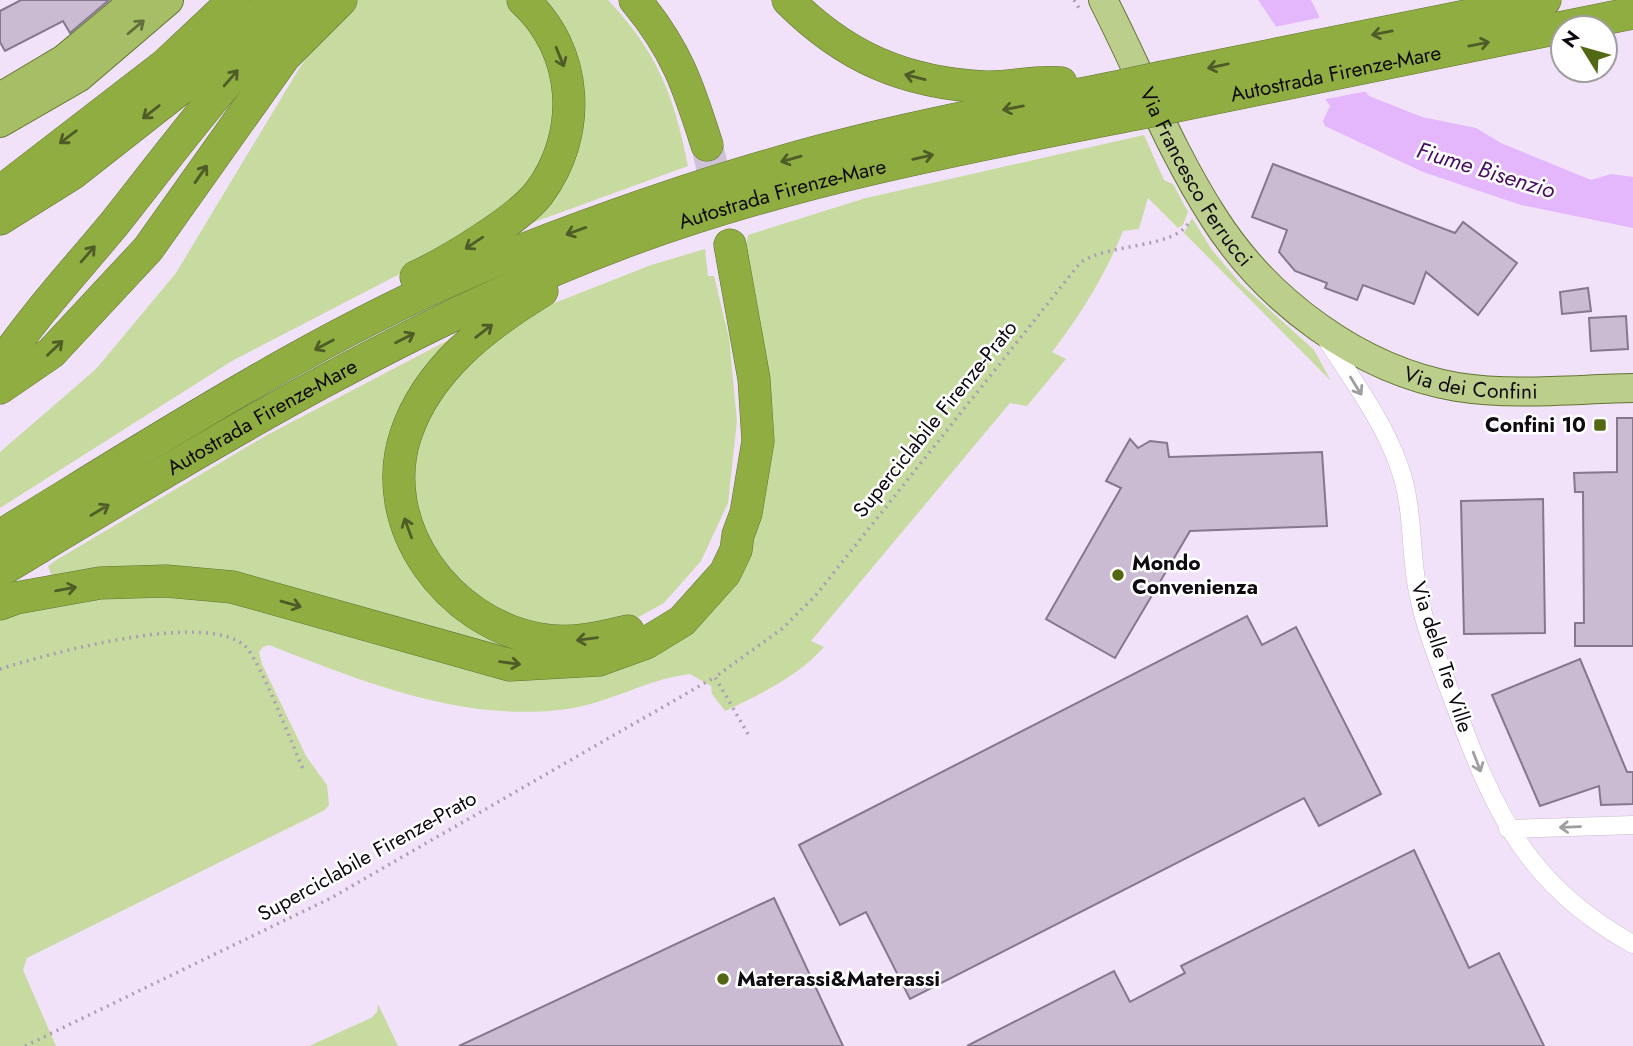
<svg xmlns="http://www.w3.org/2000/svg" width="1633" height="1046" font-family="Jost,sans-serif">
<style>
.green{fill:#c7dba1}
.water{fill:#e4b6fb}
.pier{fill:#f1e2fa}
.building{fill:#cabbd2;stroke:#85778c;stroke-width:2}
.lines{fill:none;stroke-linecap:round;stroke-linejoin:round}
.motorway-tunnel{stroke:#cfc2d7;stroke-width:32;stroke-dasharray:32 16;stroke-linecap:butt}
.minor-casing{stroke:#cabbd2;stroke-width:19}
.primary-casing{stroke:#627430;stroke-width:30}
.trunk-casing{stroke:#627430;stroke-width:32}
.motorway-casing{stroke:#627430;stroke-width:33}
.path{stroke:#aa9eb1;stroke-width:3.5;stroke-dasharray:2 5;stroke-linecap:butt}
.minor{stroke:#fff;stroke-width:18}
.primary{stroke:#bcce8c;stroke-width:28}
.trunk{stroke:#a6be66;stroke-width:30}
.motorway{stroke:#8fad40;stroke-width:32}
.motorway-bridge-casing{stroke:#627430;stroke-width:33;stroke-linecap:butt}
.motorway-bridge{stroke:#8fad40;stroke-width:32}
.oneway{stroke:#626d40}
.oneway2{stroke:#4f5c28}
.oneway3{stroke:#9f9da0}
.poi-dot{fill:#536815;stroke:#fff;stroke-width:2.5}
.labels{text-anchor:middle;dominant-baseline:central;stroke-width:5;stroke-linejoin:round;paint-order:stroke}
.street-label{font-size:21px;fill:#0f0a11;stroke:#fff}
.poi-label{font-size:21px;font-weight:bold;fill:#0f0a11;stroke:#fff;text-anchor:start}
.water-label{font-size:23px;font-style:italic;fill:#4a0f60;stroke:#fff}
</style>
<rect width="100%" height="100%" fill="#f1e2fa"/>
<!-- green -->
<path class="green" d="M356,0H506L521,12L545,46L559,125L526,191L423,262L232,361L0,508V452L96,369L176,273L297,72L322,34Z
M537,0H608C658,53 674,96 688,166L521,227L566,167Z
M1144,135L1164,180L1173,184L1188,212L1183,225L1178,228L1148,198L1139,229L1123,231C1105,276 1081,314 1052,352L1066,359L1027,406L1010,403L811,641L824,647C799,676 759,695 725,711L712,694L711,686L690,674C647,679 610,703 567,709C463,723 364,682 269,645L263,647L259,652L262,664L306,756L327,785L329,805L325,810L27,958L23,970L56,1046H0V617L34,604L183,591L308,616L613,667L749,550C788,450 766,348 746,246L748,235L866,198Z
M1192,218L1212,250L1241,284L1314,350L1331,381L1184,233Z
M705,249L708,276H714L729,338L737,421L728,503L701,561L664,603L635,619L590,630L505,619L436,563L410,487L418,434L448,378L527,317L552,304L651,265Z
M454,337L390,510L530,655L325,601L52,577L48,566L58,559L267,435Z
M378,1004L398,1046H309L371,1018L377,1012Z"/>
<!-- water -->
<path class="water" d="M1258,0H1311L1343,64L1369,96L1422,117L1476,128L1501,143L1591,180L1611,174L1633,177V228L1521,205L1423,172L1325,126L1323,121L1330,106Z"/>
<!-- pier -->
<path class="pier" d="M1323,17L1346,62L1368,91L1321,100L1270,28Z"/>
<!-- building -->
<path class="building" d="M21,0H109L70,33L63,21L5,51L0,42V11Z
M1273,164L1455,233L1463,222L1517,263L1478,315L1426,272L1414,304L1363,285L1357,300L1325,288L1327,283L1295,271L1279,252L1287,230L1252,217Z
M1588,288L1591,311L1562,314L1560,292Z
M1626,316L1628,349L1591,351L1589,318Z
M1617,418H1633V646H1575V623H1584L1583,492H1575L1574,473L1617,472Z
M1130,439L1138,448L1150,441L1167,443L1169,457L1322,452L1327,526L1190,531L1115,658L1046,619L1121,488L1106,481Z
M1543,499L1545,633L1464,634L1461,501Z
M1247,616L1262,645L1296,627L1381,794L1319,826L1304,798L910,999L866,912L840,925L799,845Z
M1580,659L1627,772H1633V804L1601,805L1599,786L1540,806L1492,695Z
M1414,850L1469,968L1499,953L1544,1046H967L1114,971L1130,1002L1185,973L1181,966Z
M774,898L843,1046H459Z"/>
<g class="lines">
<!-- motorway-tunnel -->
<path class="motorway-tunnel" d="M707,145L730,245"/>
<defs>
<path id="minor" d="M1325,337C1351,378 1383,420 1399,466C1415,509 1409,554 1419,597C1427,635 1443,672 1456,708C1495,814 1529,887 1633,944
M1508,829L1633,825"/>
<g id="primary">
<path id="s1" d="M1103,0C1140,72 1170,150 1214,218C1267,301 1359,370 1457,387C1514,396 1576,389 1633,388"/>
</g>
<path id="trunk" d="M0,98L64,60L136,0
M0,122L78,77L168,0"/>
<g id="motorway">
<path d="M635,0C676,49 688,85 707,145"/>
<path d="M788,0C845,57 904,83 986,87C1011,88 1036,80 1061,83"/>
<path d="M1163,77L1545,0"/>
<path id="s2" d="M1176,106L1633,13"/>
<path d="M0,192L166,64L234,0"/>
<path d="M0,219L72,174L188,83L274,0"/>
<path d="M416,277C448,262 518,220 539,193C583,134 579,51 523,0"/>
<path d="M542,291C485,326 428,369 406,434C375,526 449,623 539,639C569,645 599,638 628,631"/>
<path d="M0,366C34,315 75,271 114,224C175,147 233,68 304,0"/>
<path d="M0,388L51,353L148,249L285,56L341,0"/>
<path d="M0,536C169,433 338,322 522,250C620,212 719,178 820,151C920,124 1024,106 1126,85"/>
<path id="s3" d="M0,571C201,450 399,327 619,244C786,181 962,148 1136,114"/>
<path d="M0,604L16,598L100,583L166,581L232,587L510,665L599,660L646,643L682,621L725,573L736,550L738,535L746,513L758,441L754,379L730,245"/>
</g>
</defs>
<!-- minor casing -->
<use href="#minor" class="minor-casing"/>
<!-- primary casing -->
<use href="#primary" class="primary-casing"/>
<!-- trunk casing -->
<use href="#trunk" class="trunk-casing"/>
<!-- motorway casing -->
<use href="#motorway" class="motorway-casing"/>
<!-- path -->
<path class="path" d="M1074,0L1079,8
M0,669C48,654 205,610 245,646C260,660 293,747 304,771
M748,734L715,677L783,628L816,595L1080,263C1106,243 1175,249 1189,222
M25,1046L331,898L715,677"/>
<!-- minor -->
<use href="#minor" class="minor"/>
<!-- primary -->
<use href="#primary" class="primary"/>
<!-- trunk -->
<use href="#trunk" class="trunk"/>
<!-- motorway -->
<use href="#motorway" class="motorway"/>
<defs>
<path id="motorway-bridge" d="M1126,85L1163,77
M1136,114L1176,106"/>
</defs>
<!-- motorway-bridge casing -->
<use href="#motorway-bridge" class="motorway-bridge-casing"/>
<!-- motorway-bridge -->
<use href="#motorway-bridge" class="motorway-bridge"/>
</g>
<!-- one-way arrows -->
<defs><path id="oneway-shaft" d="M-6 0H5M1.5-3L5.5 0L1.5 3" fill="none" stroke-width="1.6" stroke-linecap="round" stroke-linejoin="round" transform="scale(1.75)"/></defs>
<use class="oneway" href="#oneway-shaft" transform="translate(136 27) rotate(-40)"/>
<g class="oneway2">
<use href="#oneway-shaft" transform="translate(1382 33) rotate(169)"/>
<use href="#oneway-shaft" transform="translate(1479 44) rotate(-11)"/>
<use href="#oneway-shaft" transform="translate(560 57) rotate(68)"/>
<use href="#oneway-shaft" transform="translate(1218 66) rotate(168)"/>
<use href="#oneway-shaft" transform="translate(915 77) rotate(-166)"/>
<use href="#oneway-shaft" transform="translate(231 78) rotate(-49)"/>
<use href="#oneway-shaft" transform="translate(1013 108) rotate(169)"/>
<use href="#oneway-shaft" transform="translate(151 112) rotate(142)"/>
<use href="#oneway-shaft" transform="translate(68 137) rotate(143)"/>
<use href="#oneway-shaft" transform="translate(923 157) rotate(-13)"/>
<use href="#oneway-shaft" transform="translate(791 159) rotate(164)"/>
<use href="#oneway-shaft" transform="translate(201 174) rotate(-55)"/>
<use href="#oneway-shaft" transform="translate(576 231) rotate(160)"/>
<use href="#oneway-shaft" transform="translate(474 243) rotate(146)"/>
<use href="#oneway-shaft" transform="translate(88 254) rotate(-49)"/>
<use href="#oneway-shaft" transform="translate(484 331) rotate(-38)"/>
<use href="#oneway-shaft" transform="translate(405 338) rotate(-27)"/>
<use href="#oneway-shaft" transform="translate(324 345) rotate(152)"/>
<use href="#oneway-shaft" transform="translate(55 348) rotate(-44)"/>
<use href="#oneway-shaft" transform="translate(100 510) rotate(-31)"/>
<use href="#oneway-shaft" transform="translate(408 528) rotate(-110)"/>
<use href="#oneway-shaft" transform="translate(66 589) rotate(-10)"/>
<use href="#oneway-shaft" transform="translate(291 604) rotate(16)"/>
<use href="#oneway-shaft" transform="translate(587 639) rotate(173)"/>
<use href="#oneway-shaft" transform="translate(510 663) rotate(8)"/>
</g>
<g class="oneway3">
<use href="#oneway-shaft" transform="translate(1356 386) rotate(58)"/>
<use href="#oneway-shaft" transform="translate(1477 762) rotate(69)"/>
<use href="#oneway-shaft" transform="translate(1570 827) rotate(178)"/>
</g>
<!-- markers -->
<g class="poi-dot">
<rect x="1593" y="418" width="14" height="14" rx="3.5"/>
<circle cx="1118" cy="575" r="7"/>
<circle cx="723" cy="979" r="7"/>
</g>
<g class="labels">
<!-- street labels -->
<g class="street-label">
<text stroke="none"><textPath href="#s2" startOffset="163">Autostrada Firenze-Mare</textPath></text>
<text stroke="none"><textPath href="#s1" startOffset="200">Via Francesco Ferrucci</textPath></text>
<text stroke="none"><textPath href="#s3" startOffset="872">Autostrada Firenze-Mare</textPath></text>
<text stroke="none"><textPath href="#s1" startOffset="562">Via dei Confini</textPath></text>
<text stroke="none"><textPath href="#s3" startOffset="304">Autostrada Firenze-Mare</textPath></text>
<text transform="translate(935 419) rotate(-51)">Superciclabile Firenze-Prato</text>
<text transform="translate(1442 657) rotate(72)">Via delle Tre Ville</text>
<text transform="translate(367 856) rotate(-29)">Superciclabile Firenze-Prato</text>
</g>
<!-- poi labels -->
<g class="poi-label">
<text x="1586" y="425" text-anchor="end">Confini 10</text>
<text x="1132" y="563">Mondo<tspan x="1132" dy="24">Convenienza</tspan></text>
<text x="737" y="979">Materassi&amp;Materassi</text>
</g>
<!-- water labels -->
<g class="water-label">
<text transform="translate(1486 170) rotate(17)">Fiume Bisenzio</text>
</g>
</g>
<!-- north arrow -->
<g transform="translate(1584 49) rotate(307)"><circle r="33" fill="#ffffff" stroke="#9f9da0" stroke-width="2"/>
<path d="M0-5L12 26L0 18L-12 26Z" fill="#536815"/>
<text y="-10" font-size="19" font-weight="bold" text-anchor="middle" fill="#0f0a11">N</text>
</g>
</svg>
